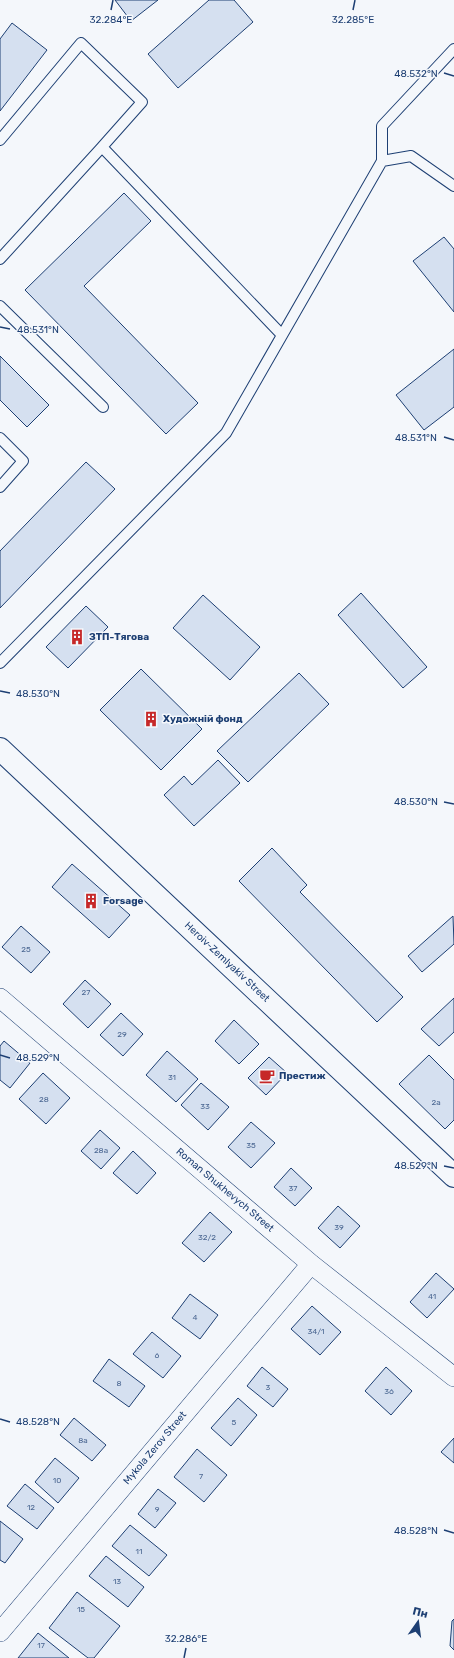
<svg xmlns="http://www.w3.org/2000/svg" width="454" height="1658" font-family="Rubik,sans-serif">
<style>
.building{fill:#d5e0f0;stroke:#1d3f73}
.lines{fill:none;stroke-linecap:round;stroke-linejoin:round}
.service-casing{stroke:#1d3f73;stroke-width:12}
.minor-casing{stroke:#1d3f73;stroke-width:20}
.primary-casing{stroke:#1d3f73;stroke-width:24}
.service{stroke:#f4f7fb;stroke-width:10}
.minor{stroke:#f4f7fb;stroke-width:19}
.primary{stroke:#f4f7fb;stroke-width:22}
.ticks{fill:none;stroke:#1d3f73;stroke-width:1.5}
.labels{text-anchor:middle;dominant-baseline:central;stroke-width:3;stroke-linejoin:round;paint-order:stroke}
.number-label{font-size:8px;fill:#4b6792}
.poi-label{font-size:10px;font-weight:bold;fill:#1d3f73;stroke:#f4f7fb;text-anchor:start}
.street-label{font-size:10px;fill:#1d3f73;stroke:#f4f7fb}
.ticks-label{font-size:10px;text-anchor:middle;fill:#1d3f73;stroke:#f4f7fb;stroke-width:3;stroke-linejoin:round;paint-order:stroke}
</style>
<rect width="100%" height="100%" fill="#f4f7fb"/>
<!-- building -->
<path class="building" d="M115,0H158L131,21Z
M209,0H234L253,22L178,88L148,54Z
M12,23L47,50L0,111V39Z
M124,193L151,221L84,286L198,403L166,434L25,290Z
M444,237L454,249V312L413,261Z
M454,349V407L424,430L396,395Z
M0,356L49,405L27,427L0,400Z
M86,462L115,489L0,608V551Z
M361,593L427,667L403,688L338,615Z
M203,595L260,647L230,680L173,628Z
M86,606L108,627L68,668L46,647Z
M141,669L202,729L161,770L100,710Z
M299,673L329,704L248,782L217,751Z
M218,760L240,783L194,826L164,795L184,776L192,785Z
M272,848L307,885L300,892L403,997L377,1022L239,881Z
M72,864L130,915L109,938L52,887Z
M453,916L454,944L422,972L408,956Z
M21,926L50,952L31,973L2,947Z
M85,980L111,1004L88,1028L63,1004Z
M454,998V1032L439,1046L421,1029Z
M121,1013L143,1034L123,1056L100,1035Z
M234,1020L259,1044L239,1064L215,1041Z
M4,1041L30,1063L10,1088L0,1080V1046Z
M167,1051L198,1079L176,1102L146,1075Z
M429,1055L454,1080V1120L445,1129L399,1084Z
M269,1057L287,1073L266,1095L248,1078Z
M43,1073L70,1098L46,1124L19,1099Z
M201,1083L229,1107L208,1130L181,1105Z
M251,1122L275,1143L251,1168L228,1147Z
M100,1130L120,1148L101,1169L81,1151Z
M133,1151L156,1173L137,1194L113,1173Z
M291,1168L312,1188L295,1206L274,1187Z
M338,1206L360,1226L340,1248L318,1228Z
M210,1212L232,1232L204,1262L182,1243Z
M436,1273L454,1289L427,1318L410,1302Z
M190,1294L218,1315L200,1339L172,1318Z
M312,1306L341,1332L320,1355L291,1329Z
M152,1332L181,1356L163,1378L133,1354Z
M109,1359L145,1386L129,1407L93,1381Z
M262,1367L288,1389L273,1407L247,1386Z
M386,1367L412,1391L391,1415L365,1391Z
M238,1398L257,1415L231,1446L211,1428Z
M74,1418L106,1445L92,1461L60,1435Z
M454,1438V1463L441,1452Z
M197,1449L227,1475L204,1502L174,1477Z
M55,1458L79,1478L58,1503L35,1482Z
M25,1484L54,1508L37,1529L7,1506Z
M158,1489L176,1503L155,1528L138,1514Z
M0,1521L23,1539L5,1563L0,1560Z
M130,1525L167,1555L149,1576L112,1546Z
M106,1556L144,1587L128,1607L89,1576Z
M77,1592L120,1626L94,1658H88L49,1628Z
M454,1619V1650L450,1646L452,1621Z
M38,1633L69,1658H18Z"/>
<g class="lines">
<defs>
<path id="service" d="M0,140L81,43L142,102L102,147
M382,161L411,156L454,186
M0,259L102,147L282,335
M0,306L103,407
M0,438L23,461L0,487
M0,663L226,433L382,161V126L454,49"/>
<path id="minor" d="M0,998L311,1264L454,1377
M0,1632L311,1264"/>
<path id="primary" d="M0,749L454,1176"/>
</defs>
<!-- service casing -->
<use href="#service" class="service-casing"/>
<!-- minor casing -->
<use href="#minor" class="minor-casing"/>
<!-- primary casing -->
<use href="#primary" class="primary-casing"/>
<!-- service -->
<use href="#service" class="service"/>
<!-- minor -->
<use href="#minor" class="minor"/>
<!-- primary -->
<use href="#primary" class="primary"/>
</g>
<!-- ticks -->
<path class="ticks" d="M111,10L113,0M353,10L355,0M444,73L454,76M0,327L10,329M444,437L454,440M0,691L10,693M444,802L454,804M0,1055L10,1058M444,1166L454,1168M0,1419L10,1422M444,1530L454,1533M184,1658L186,1648"/>
<!-- icons -->
<defs>
<symbol id="building-bare" viewBox="-9 -9 18 18"><path d="M-4-6H4V6H1V3H-1V6H-4ZM-2.5-4.3h1.7v1.8h-1.7ZM.8-4.3h1.7v1.8H.8ZM-2.5-1h1.7V.8h-1.7ZM.8-1h1.7V.8H.8Z" fill="#c62828" stroke="#f4f7fb" stroke-width="2.5" paint-order="stroke"/></symbol>
<symbol id="cafe-bare" viewBox="-9 -9 18 18"><path d="M-5.5-4.5H6V0H3Q3 3.5 0 3.5H-2.5Q-5.5 3.5-5.5 0ZM3-3.2v2h1.7v-2ZM-6 4.5H4V6H-6Z" fill="#c62828" stroke="#f4f7fb" stroke-width="2.5" paint-order="stroke"/></symbol>
</defs>
<g fill-rule="evenodd">
<use href="#building-bare" x="66" y="626" width="22" height="22"/>
<use href="#building-bare" x="140" y="708" width="22" height="22"/>
<use href="#building-bare" x="80" y="890" width="22" height="22"/>
<use href="#cafe-bare" x="256" y="1065" width="22" height="22"/>
</g>
<g class="labels">
<!-- number labels -->
<g class="number-label">
<text x="26" y="949">25</text>
<text x="86" y="992">27</text>
<text x="122" y="1034">29</text>
<text x="172" y="1077">31</text>
<text x="44" y="1099">28</text>
<text x="436" y="1102">2а</text>
<text x="205" y="1106">33</text>
<text x="251" y="1145">35</text>
<text x="101" y="1150">28а</text>
<text x="293" y="1188">37</text>
<text x="339" y="1227">39</text>
<text x="207" y="1237">32/2</text>
<text x="432" y="1296">41</text>
<text x="195" y="1317">4</text>
<text x="316" y="1331">34/1</text>
<text x="157" y="1355">6</text>
<text x="119" y="1383">8</text>
<text x="268" y="1387">3</text>
<text x="389" y="1391">36</text>
<text x="234" y="1422">5</text>
<text x="83" y="1440">8а</text>
<text x="201" y="1476">7</text>
<text x="57" y="1480">10</text>
<text x="31" y="1507">12</text>
<text x="157" y="1509">9</text>
<text x="139" y="1551">11</text>
<text x="117" y="1581">13</text>
<text x="81" y="1609">15</text>
<text x="41" y="1645">17</text>
</g>
<!-- poi labels -->
<g class="poi-label">
<text x="89" y="637">ЗТП-Тягова</text>
<text x="163" y="719">Художній фонд</text>
<text x="103" y="901">Forsage</text>
<text x="279" y="1076">Престиж</text>
</g>
<!-- street labels -->
<g class="street-label">
<text transform="translate(227 962) rotate(43)">Heroiv-Zemlyakiv Street</text>
<text transform="translate(225 1190) rotate(40)">Roman Shukhevych Street</text>
<text transform="translate(155 1448) rotate(-50)">Mykola Zerov Street</text>
</g>
</g>
<g class="ticks-label">
<text x="111" y="23">32.284°E</text>
<text x="353" y="23">32.285°E</text>
<text x="416" y="77">48.532°N</text>
<text x="38" y="333">48.531°N</text>
<text x="416" y="441">48.531°N</text>
<text x="38" y="697">48.530°N</text>
<text x="416" y="805">48.530°N</text>
<text x="38" y="1061">48.529°N</text>
<text x="416" y="1169">48.529°N</text>
<text x="38" y="1425">48.528°N</text>
<text x="416" y="1534">48.528°N</text>
<text x="186" y="1642">32.286°E</text>
</g>
<!-- north arrow -->
<g transform="translate(418 1622) rotate(14)" stroke="#f4f7fb" stroke-width="3" paint-order="stroke">
<path d="M0-3L7 15L0 10L-7 15Z" fill="#1d3f73"/>
<text y="-6" font-size="11" font-weight="bold" text-anchor="middle" fill="#1d3f73">Пн</text>
</g>
</svg>
